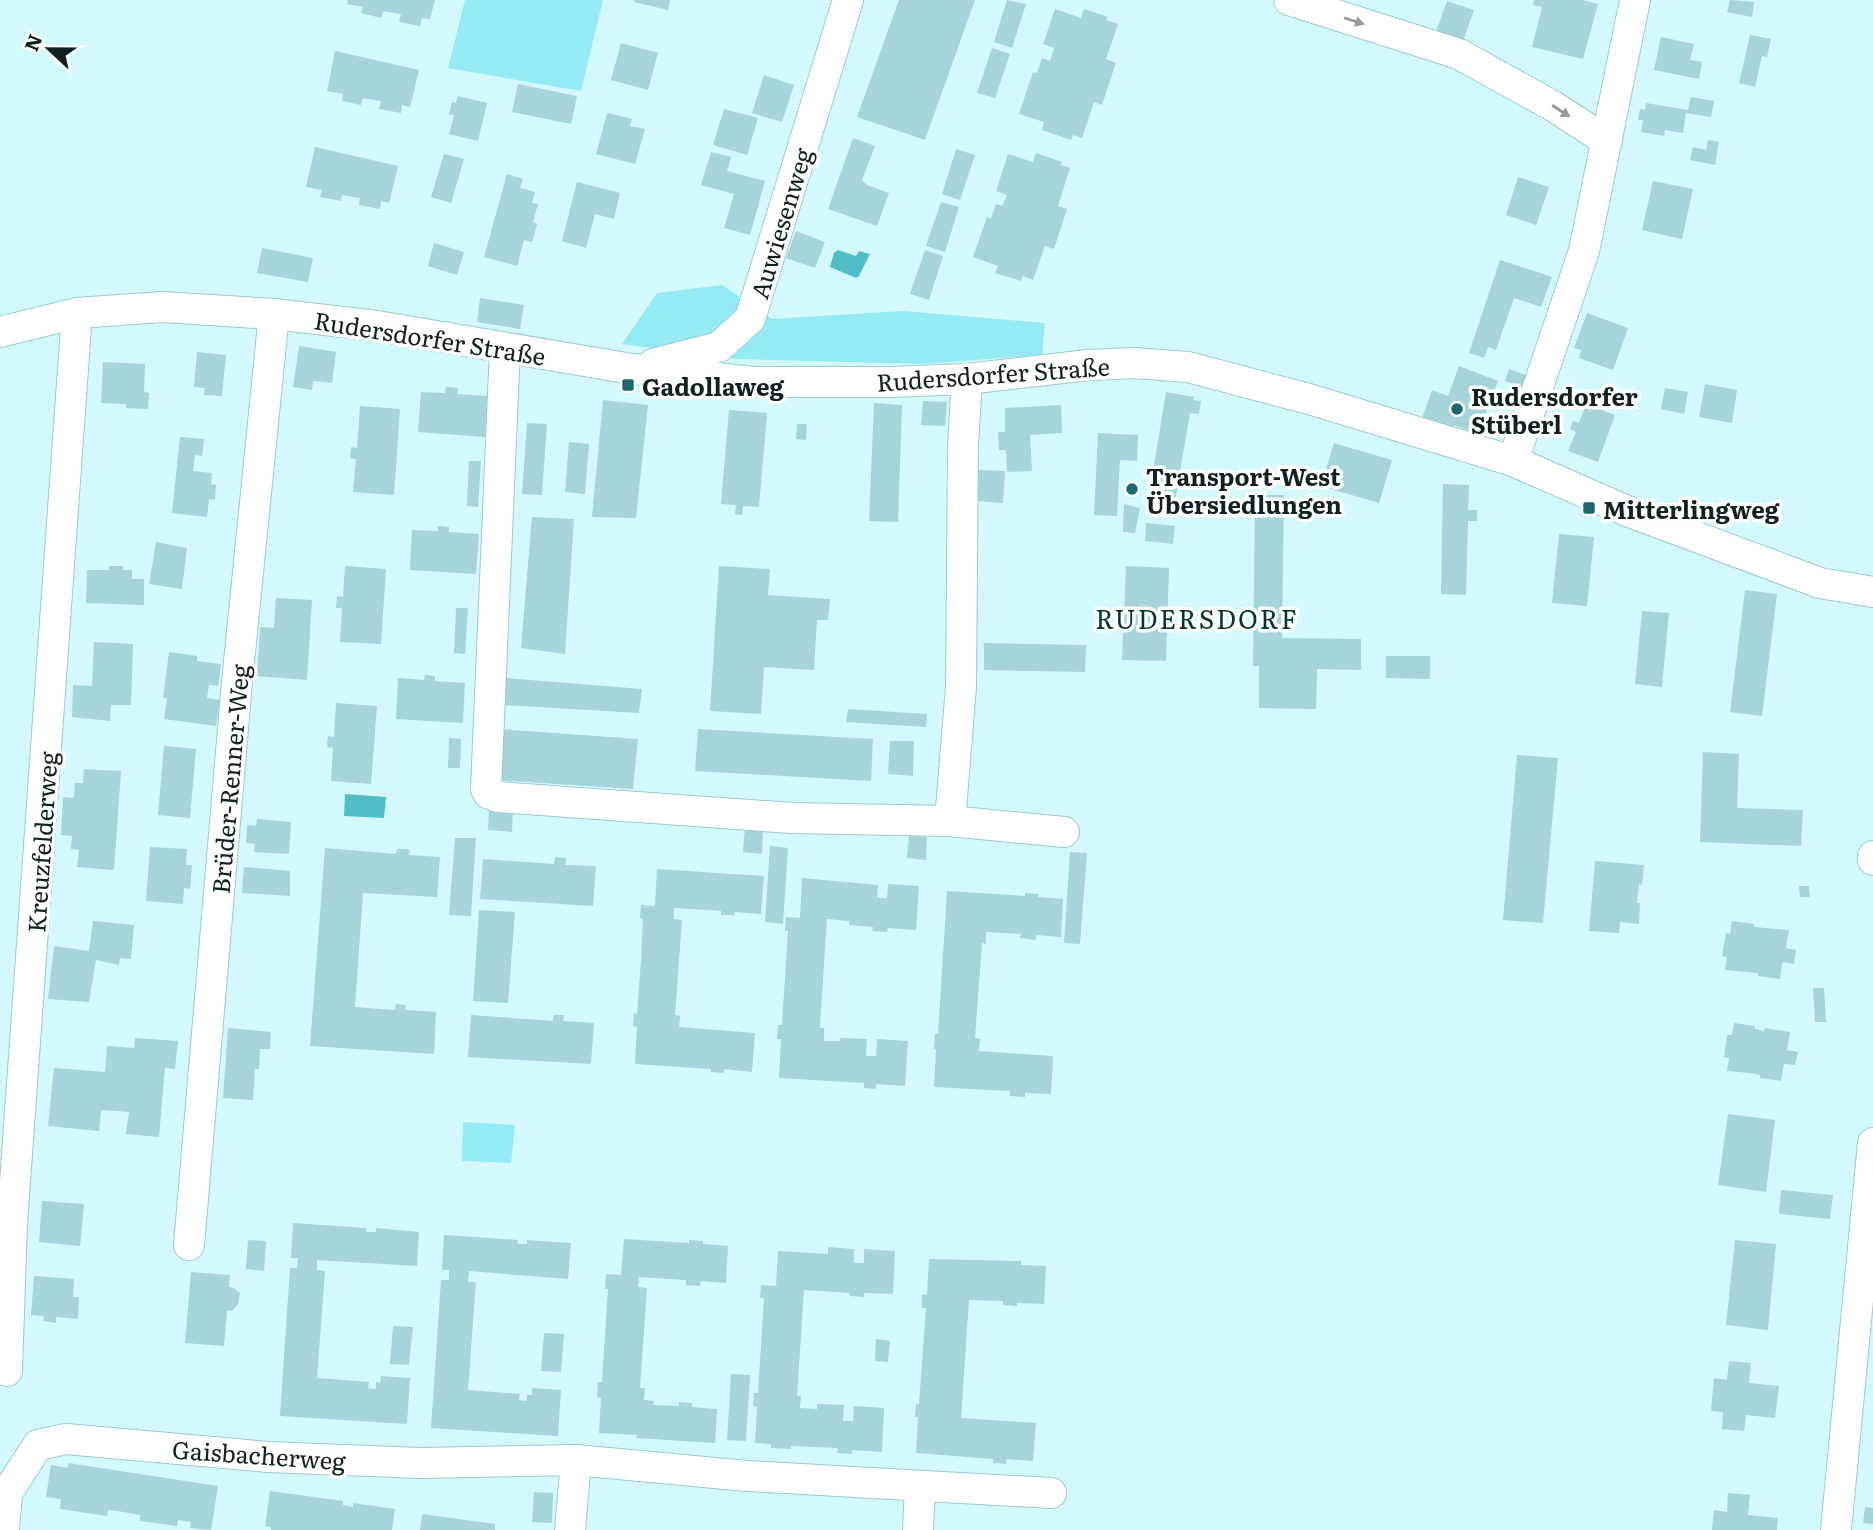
<svg xmlns="http://www.w3.org/2000/svg" width="1873" height="1530" font-family="Literata,serif">
<style>
.green{fill:#95ebf4}
.water{fill:#51bdc7}
.building{fill:#a5d4d9}
.lines{fill:none;stroke-linecap:round;stroke-linejoin:round}
.minor-casing{stroke:#9ccacf;stroke-width:32}
.minor{stroke:#fff;stroke-width:30}
.oneway{fill:#939b9c}
.poi-dot{fill:#1b686f;stroke:#fefefe;stroke-width:2.5}
.labels{text-anchor:middle;dominant-baseline:central;stroke-width:7;stroke-linejoin:round;paint-order:stroke}
.street-label{font-size:24px;fill:#0f2123;stroke:#fefefe}
.poi-label{font-size:24px;font-weight:bold;fill:#0f2123;stroke:#fefefe;text-anchor:start}
.neighbourhood-label{font-size:26px;letter-spacing:2px;fill:#033439;stroke:#fefefe}
</style>
<rect width="100%" height="100%" fill="#d3f9fd"/>
<!-- green -->
<path class="green" d="M465,0H603L581,91L448,68Z
M722,285L772,319L903,311L1045,323L1042,355L925,364L736,359L622,344L657,293Z
M463,1122L515,1125L511,1163L462,1161Z"/>
<!-- water -->
<path class="water" d="M838,250L856,256L859,251L870,254L859,276L856,278L830,267L834,253Z
M345,794L386,797L384,818L344,816Z"/>
<!-- building -->
<path class="building" d="M348,0H435L430,19L422,18L420,26L399,22L401,14L383,11L381,18L361,13L363,7L347,4Z
M634,0H670L668,10L634,2Z
M899,0H975L925,140L857,117Z
M1007,0L1026,4L1012,48L994,42Z
M1534,0H1582L1598,4L1583,59L1532,47L1542,7L1533,5Z
M1730,0L1754,2L1752,17L1727,12Z
M1447,1L1474,10L1463,41L1436,31Z
M1055,9L1081,18L1084,9L1108,17L1106,20L1118,24L1106,59L1116,63L1102,105L1094,102L1082,138L1073,135L1071,140L1042,130L1044,122L1019,114L1033,72L1037,73L1042,58L1050,61L1054,48L1043,44Z
M1750,35L1771,39L1767,57L1762,56L1755,87L1739,83Z
M1661,37L1694,44L1690,60L1702,62L1699,79L1654,70Z
M621,43L658,53L648,90L611,80Z
M992,48L1010,54L995,98L977,93Z
M335,51L419,70L410,107L402,105L401,113L379,109L381,101L363,98L361,105L342,101L343,94L327,91Z
M764,75L794,85L782,122L752,113Z
M518,84L577,96L571,124L512,112Z
M458,96L487,103L478,141L449,134L454,115L449,114L452,102L456,103Z
M1691,97L1714,101L1711,117L1686,113L1683,133L1665,130L1664,136L1641,132L1643,120H1638L1640,109L1645,110L1646,103L1688,110Z
M724,109L758,118L747,155L713,145Z
M607,113L632,119L630,126L645,129L635,164L596,154Z
M853,138L875,146L862,180L867,185L889,193L877,226L828,209Z
M1708,140L1719,142L1715,165L1690,160L1693,147L1706,150Z
M315,147L398,166L389,203L381,201L380,209L359,205L360,198L342,195L341,201L320,197L322,190L306,187Z
M956,149L975,155L960,200L942,194Z
M711,152L731,157L727,171L765,181L750,235L724,228L734,194L701,185Z
M1036,153L1062,162L1060,165L1070,168L1058,206L1067,209L1054,249L1045,246L1033,280L1023,276L1021,281L995,273L998,266L973,257L987,217L991,219L996,204L1002,206L1007,195L996,191L1008,154L1033,162Z
M444,154L464,159L451,203L431,197Z
M507,174L523,179L520,188L535,192L532,203L538,204L533,222L537,224L532,242L524,240L517,266L484,257Z
M1518,177L1549,187L1536,225L1506,215Z
M1653,181L1693,189L1682,239L1642,230Z
M577,182L620,193L614,219L595,214L586,248L562,241Z
M941,202L959,207L945,252L926,246Z
M796,231L825,242L815,268L786,258Z
M434,243L464,252L457,275L428,266Z
M262,248L313,258L308,282L257,273Z
M925,250L943,256L929,300L910,294Z
M1500,260L1552,277L1541,307L1514,298L1496,350L1488,347L1484,358L1469,353Z
M480,298L524,305L520,329L477,322Z
M1587,313L1628,328L1613,370L1579,358L1581,350L1574,348Z
M299,346L336,352L332,383L313,381L312,390L293,387Z
M197,352L226,355L222,396L204,395L205,388L194,387Z
M103,362L145,364L144,392L149,393L148,409L126,408V404L101,403Z
M1459,366L1498,381L1478,434L1454,425L1451,432L1421,421L1432,390L1448,396Z
M1509,369L1532,377L1527,389L1505,381Z
M1705,384L1737,390L1732,423L1699,417Z
M446,387L458,388L457,394L488,396L485,437L418,432L421,392L445,393Z
M1665,388L1688,392L1684,414L1661,409Z
M1166,392L1194,397L1193,400L1201,401L1199,414L1190,413L1173,513L1147,508Z
M603,400L648,405L636,518L592,517Z
M923,401L947,402L945,426L921,425Z
M874,403L902,405L898,522L869,521Z
M1586,404L1615,415L1598,462L1568,451L1576,432L1570,429L1573,421L1579,423Z
M1061,405L1062,433L1030,435L1032,471L1007,472L1006,450H999L998,432H1005V408Z
M360,406L400,409L394,495L353,492L356,459L350,458L351,447L357,448Z
M729,410L767,413L759,507L743,506L742,515L735,514L736,505L721,504Z
M527,423L547,424L542,495L522,494Z
M797,424H807L806,440L796,439Z
M1098,433L1138,435L1137,461L1120,460L1117,516L1094,515Z
M180,437L204,439L202,456L195,455L193,471L212,473L211,484L216,485L215,500L209,499L207,517L172,513Z
M569,442L589,444L585,494L565,492Z
M1334,443L1392,460L1379,503L1321,486Z
M469,461H481L478,507L467,506Z
M978,470L1005,471L1003,503L977,501Z
M1443,484L1469,485L1468,510H1477V521H1468L1466,595L1441,594Z
M1255,495H1284L1282,638L1361,639V670L1317,669L1316,709L1259,708V666H1253Z
M1124,504L1140,508L1135,533L1123,532Z
M532,517L574,519L565,654L521,648Z
M1146,523L1175,526L1173,544L1145,541Z
M438,526L449,527V532L479,534L476,574L410,570L412,530L438,531Z
M1559,534L1594,537L1587,606L1552,603Z
M156,542L187,548L182,589L149,584Z
M109,566H123V570H132V579H144V605L86,603L87,570H109Z
M345,566L386,569L381,644L340,642L342,608H336L337,596L343,597Z
M719,566L770,569L768,595L830,599L828,620H817L814,670L764,667L761,714L710,711Z
M1126,566L1169,568L1166,661L1122,660Z
M1745,590L1777,594L1762,716L1730,712Z
M276,598L312,600L307,680L257,676L260,627L274,628Z
M456,608H468L465,654L454,653Z
M1642,611L1669,613L1662,687L1635,684Z
M94,642L133,644L131,705H111L110,721L72,717L73,685L92,686Z
M984,643L1086,645L1085,672L984,670Z
M169,652L197,656V661L221,664L218,686L209,685L207,698L220,700L216,726L164,719L167,698H163Z
M1386,656H1430V679L1386,678Z
M425,675L435,676V681L465,683L463,723L396,719L398,678L424,680Z
M506,678L642,689L639,713L504,705Z
M336,703L377,706L371,784L331,781L333,748L327,747L328,736L334,737Z
M848,709L927,714L926,727L846,722Z
M499,729L638,739L633,789L496,780Z
M698,729L873,739L871,781L695,771Z
M449,738L461,739L460,768H448Z
M890,741H914L913,776L888,774Z
M164,746L196,749L190,818L158,815Z
M1703,752L1739,754L1737,808L1803,810L1801,846L1700,842Z
M1517,755L1558,758L1543,923L1503,920Z
M84,769L121,771L114,870L77,867L79,850L71,849L72,836L61,835L63,797L74,798L75,783H83Z
M489,806L513,808L512,832L488,830Z
M257,819L291,822L289,854L254,852L255,844L246,843L247,825L256,826Z
M745,826L763,827L762,854L743,852Z
M909,836L927,837L926,860L907,858Z
M455,838H476L471,916L449,915Z
M770,846L788,848L783,924L765,922Z
M150,847L187,849L186,865H192L190,889L184,888L183,904L146,901Z
M325,848L396,854L397,849H407L410,850L409,855L440,857L437,897L363,893L355,1007L395,1010L396,1004L406,1005L405,1010L436,1012L434,1054L310,1046Z
M1070,852L1087,853L1080,944L1064,943Z
M555,857L566,858L565,865L596,866L593,906L480,899L483,859L554,864Z
M1595,861L1644,865L1642,885L1639,884L1637,903H1640L1639,924L1620,922L1619,933L1589,931Z
M244,867L290,871V896L242,893Z
M657,869L764,876L761,914L735,912L734,915H721V911L674,908V919L682,920L675,1015L680,1016L679,1027L755,1033L752,1072L724,1069V1073L711,1072V1069L635,1064L637,1027L633,1026L634,1013L637,1014L641,960L643,919L640,918L641,905L655,906Z
M802,878L878,885L877,898H887L888,884L919,886L916,930L888,928L887,932L872,931L873,927L849,925V921L827,919L820,1024V1028H824V1041H840V1038L867,1039L866,1056H876L877,1039L908,1041L905,1086L876,1084V1089L864,1088V1083L779,1078L781,1039H777L778,1025H782L788,931H785L786,917L800,918Z
M1799,886H1809L1810,897H1800Z
M947,891L1025,896V893L1039,894L1038,897L1063,899L1061,937L1036,935V940L1020,938L1021,934L986,932V944L982,943L975,1038L980,1039L979,1051L1053,1056L1051,1094L1025,1093V1097L1010,1096V1091L934,1087L936,1049H934L935,1034H938Z
M479,910L515,912L508,1003L473,1001Z
M93,921L134,925L131,959L120,958L119,965L96,960L89,1002L48,999L54,946L89,951Z
M1732,921L1754,924V927L1789,930L1786,948L1796,950L1794,964L1782,962L1780,979L1758,976V973L1725,970L1727,957L1722,956L1726,933L1730,934Z
M1813,988H1824L1826,1022H1815Z
M471,1015L553,1021L554,1015H564L563,1021L594,1023L591,1064L468,1057Z
M1734,1023L1755,1026V1029L1764,1031L1765,1028L1790,1032L1787,1050L1798,1052L1795,1065L1784,1064L1781,1081L1760,1078V1075L1750,1073L1727,1071L1729,1058L1724,1057L1727,1035H1732Z
M228,1028L271,1032L270,1049H260L259,1069H255L253,1100L223,1098Z
M135,1038L178,1041L175,1069L165,1068L159,1137L126,1134L129,1112L101,1110L99,1131L48,1126L54,1068L105,1072L107,1046L134,1048Z
M1728,1114L1775,1120L1766,1192L1718,1185Z
M1781,1190L1833,1195L1830,1219L1779,1214Z
M42,1201L84,1204L80,1246L39,1242Z
M293,1223L366,1228V1232H376V1228L419,1232L417,1266L317,1260V1270L325,1271L317,1378L369,1382L368,1388L376,1389V1382L380,1383L381,1376L410,1378L407,1424L280,1416L290,1268H297L298,1258H291Z
M444,1235L518,1240L517,1244H527V1240L571,1243L568,1279L469,1271L468,1282H476L468,1390L520,1394L519,1400L527,1401V1395H532V1388L561,1390L558,1436L431,1428L441,1280H449V1270H442Z
M624,1239L689,1243V1240L703,1241V1244L728,1246L726,1283L701,1281L700,1286L686,1285V1280L639,1277L638,1287L647,1288L640,1388H645L644,1400L654,1401L653,1405L679,1406V1402L692,1403V1407L717,1409L715,1443L636,1438L637,1435L599,1433L601,1398L597,1397L598,1382H602L608,1289H605L606,1274L621,1275Z
M248,1240L266,1241L264,1271L246,1269Z
M1735,1240L1776,1244L1768,1330L1726,1325Z
M828,1247L854,1249V1263H864V1249L895,1251L893,1294L864,1293V1297L850,1296V1293L804,1290L797,1396H801L800,1408L817,1409V1404L844,1405L843,1421H853L854,1406L884,1408L882,1452L852,1450V1454L837,1453L838,1448L791,1446V1449L771,1448V1444L755,1443L757,1407L753,1406L754,1393H758L764,1298H760L761,1285L776,1286L778,1251L828,1254Z
M929,1259L1021,1261V1265L1046,1266L1044,1304L1017,1303V1306L1003,1305V1301L969,1300L961,1418L1036,1423L1033,1461L1006,1459V1464L993,1463V1459L916,1453L918,1417H915L916,1404H919L926,1308H922V1294L927,1295Z
M191,1272L230,1275L229,1287L234,1288L240,1293L238,1304L232,1311L227,1310L224,1346L185,1343Z
M34,1276L74,1279L73,1297H79L78,1319L56,1317V1323L43,1321L44,1316L31,1315Z
M393,1326L413,1327L409,1365L390,1364Z
M544,1333L564,1334L561,1372L541,1371Z
M876,1339L890,1341L888,1362L875,1361Z
M1729,1361L1751,1363L1749,1383L1779,1386L1775,1418L1746,1415L1744,1431L1722,1429L1723,1412L1711,1411L1714,1378L1727,1380Z
M731,1374L750,1375L746,1441L727,1440Z
M68,1463L218,1486L211,1530L190,1528L191,1522L178,1520L177,1526L140,1521V1515L124,1512L108,1510L107,1516L60,1509L61,1499L46,1497L51,1465L68,1468Z
M270,1491L343,1501V1505L353,1507V1503L395,1509L392,1530H271V1527L265,1526Z
M534,1492L553,1493L552,1523L532,1522Z
M1728,1493L1750,1495L1748,1515L1778,1518L1777,1530H1712L1714,1510L1727,1512Z
M1865,1507L1873,1508V1524L1863,1523Z
M422,1514L495,1524V1530H420Z"/>
<g class="lines">
<defs>
<path id="minor" d="M1289,0L1459,54L1553,106L1607,141
M0,332L77,313L162,307L274,314L377,326L632,369L754,382H890L967,379L1088,365L1134,363L1188,367L1309,399L1513,461L1627,511L1820,583L1873,592
M505,348L486,789L488,793L498,797L792,818L950,821L961,687L963,447L967,379
M653,364L719,347L750,319L848,0
M1513,461L1584,251L1635,0
M950,821L1064,832
M1873,856V860
M189,1245L237,682L274,314
M7,1371L12,1224L77,313
M4,1530L7,1493L38,1445L66,1439L268,1457L420,1463L576,1460L747,1476L1051,1493
M570,1530L576,1460
M918,1530L920,1486
M1836,1530L1873,1143"/>
</defs>
<!-- minor casing -->
<use href="#minor" class="minor-casing"/>
<!-- minor -->
<use href="#minor" class="minor"/>
</g>
<!-- one-way arrows -->
<defs><path id="oneway-solid" d="M-6-.8H1V-3.2L6.5 0L1 3.2V.8H-6Z" transform="scale(1.75)"/></defs>
<g class="oneway">
<use href="#oneway-solid" transform="translate(1354 21) rotate(18)"/>
<use href="#oneway-solid" transform="translate(1561 111) rotate(33)"/>
</g>
<!-- markers -->
<g class="poi-dot">
<rect x="621" y="378" width="14" height="14" rx="3.5"/>
<circle cx="1457" cy="409" r="7"/>
<circle cx="1132" cy="489" r="7"/>
<rect x="1582" y="501" width="14" height="14" rx="3.5"/>
</g>
<g class="labels">
<!-- street labels -->
<g class="street-label">
<text transform="translate(780 223) rotate(-73)">Auwiesenweg</text>
<text transform="translate(430 337) rotate(9)">Rudersdorfer Straße</text>
<text transform="translate(993 373) rotate(-4)">Rudersdorfer Straße</text>
<text transform="translate(229 779) rotate(-85)">Brüder-Renner-Weg</text>
<text transform="translate(41 842) rotate(-86)">Kreuzfelderweg</text>
<text transform="translate(259 1454) rotate(4)">Gaisbacherweg</text>
</g>
<!-- poi labels -->
<g class="poi-label">
<text x="642" y="385">Gadollaweg</text>
<text x="1471" y="395">Rudersdorfer<tspan x="1471" dy="28">Stüberl</tspan></text>
<text x="1146" y="475">Transport-West<tspan x="1146" dy="28">Übersiedlungen</tspan></text>
<text x="1603" y="508">Mitterlingweg</text>
</g>
<!-- neighbourhood labels -->
<g class="neighbourhood-label">
<text x="1197" y="617">RUDERSDORF</text>
</g>
</g>
<!-- north arrow -->
<g transform="translate(49 49) rotate(292)" stroke="#fefefe" stroke-width="5" paint-order="stroke">
<path d="M0-5L12 26L0 18L-12 26Z" fill="#0f2123"/>
<text y="-10" font-size="19" font-weight="bold" text-anchor="middle" fill="#0f2123">N</text>
</g>
</svg>
